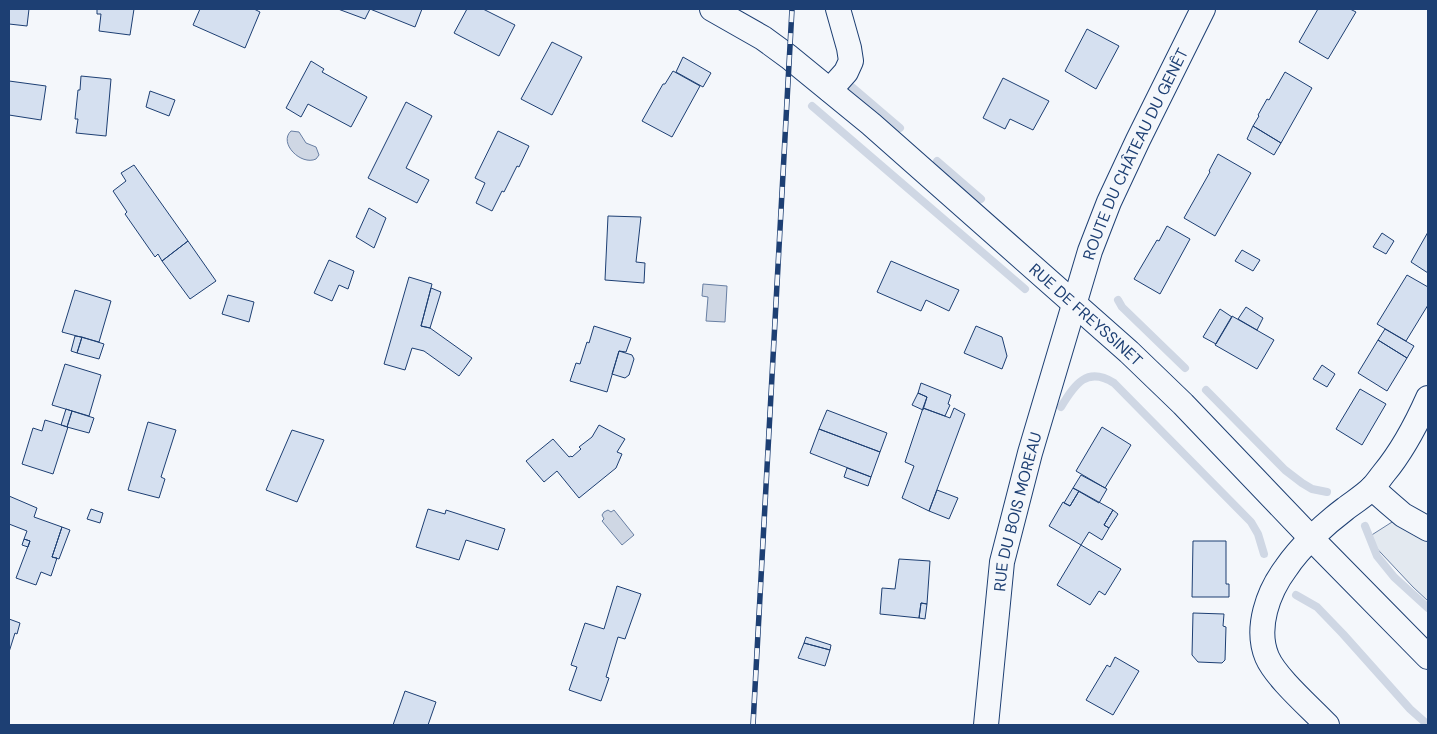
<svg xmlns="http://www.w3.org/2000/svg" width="1437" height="734" font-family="'DM Sans',sans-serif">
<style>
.green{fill:#e3e9f0;stroke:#687fa3}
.water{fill:#cfd7e4;stroke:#687fa3}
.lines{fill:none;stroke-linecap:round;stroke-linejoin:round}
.stream{stroke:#cfd7e4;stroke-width:8}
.building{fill:#d5e0f0;stroke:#1d3f73}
.street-casing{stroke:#1d3f73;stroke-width:26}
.street{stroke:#f4f7fb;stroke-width:24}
.rail-casing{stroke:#1d3f73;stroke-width:5.5}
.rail{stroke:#f4f7fb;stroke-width:4;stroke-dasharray:11;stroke-linecap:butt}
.labels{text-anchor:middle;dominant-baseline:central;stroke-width:4;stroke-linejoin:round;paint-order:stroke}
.street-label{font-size:16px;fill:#1d3f73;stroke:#f4f7fb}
</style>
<rect width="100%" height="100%" fill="#f4f7fb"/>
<!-- green -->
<path class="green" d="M1403,515L1428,529V601L1413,587L1367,538Z"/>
<!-- water -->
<path class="water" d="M291,131L299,132L306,143L316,147L319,155L316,159C301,166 278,143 291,131Z
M703,284L727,286L725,322L706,321L708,297L702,296Z
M608,510L611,512L614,510L634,535L622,545L602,521L604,519L602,515L604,512Z"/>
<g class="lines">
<!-- stream -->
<path class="stream" d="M852,87L900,128
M812,106L1025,289
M937,161L981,199
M1118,300L1122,307L1185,368
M1206,390L1285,470L1302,483L1312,489L1327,492
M1061,407C1075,384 1087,366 1114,383L1251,522L1258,534L1264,554
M1365,526L1377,556L1394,577L1428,608
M1296,595L1317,607L1343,634L1410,709L1428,725"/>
</g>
<!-- building -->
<path class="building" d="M9,9H29L27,26L9,24Z
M97,9H134L130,35L99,31L101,14H97Z
M200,9H254L260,12L245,48L193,25Z
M338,9H422L415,27L370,9L365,19Z
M467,9H483L515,25L499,56L454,33Z
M1318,9H1350L1356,12L1328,59L1299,42Z
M1087,29L1119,46L1096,89L1065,71Z
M552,42L582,57L552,115L521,99Z
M683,57L711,73L703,87L676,72Z
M311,61L324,69L322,72L367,97L351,127L308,104L301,117L286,108Z
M673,71L700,86L672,137L642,121L663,84H665Z
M1285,72L1312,88L1281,143L1253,126L1259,116L1258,115L1267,99L1269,100Z
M81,76L111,79L106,136L76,133L78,119H75L78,90H80Z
M1003,78L1049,101L1033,130L1010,119L1005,129L983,118Z
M9,81L46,86L41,120L9,115Z
M150,91L175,100L169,116L146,107Z
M406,102L432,116L406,168L429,180L417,203L368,178Z
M1253,126L1281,143L1274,155L1247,139Z
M498,131L529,146L519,167L517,166L504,192L502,191L492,211L476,203L485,183L475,178Z
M1218,154L1251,173L1215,236L1184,218L1210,172L1209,171Z
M134,165L188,241L162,261L158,254L155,257L125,214L127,212L113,191L126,181L121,173Z
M369,208L386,218L374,248L356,237Z
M608,216L641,217L636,262L645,263L644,283L605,280Z
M1167,226L1190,239L1160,294L1134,279L1157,240L1159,241Z
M1428,232V273L1411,262Z
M1382,233L1394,241L1386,254L1373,247Z
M188,241L216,281L190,299L162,261Z
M1242,250L1260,260L1253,271L1235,261Z
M329,260L354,271L348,289L339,285L332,301L314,293Z
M891,261L959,290L949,311L926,300L921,311L877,292Z
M1407,275L1428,287V305L1406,341L1377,324Z
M409,277L432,284L421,326L430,328L472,358L459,376L424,351L412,348L405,370L384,364Z
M431,288L441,292L430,328L421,326Z
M75,290L111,301L99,342L62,332Z
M228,295L254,302L249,322L222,314Z
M1246,307L1263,318L1257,330L1238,319Z
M1220,309L1232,317L1216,344L1203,337Z
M1232,316L1274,340L1257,369L1215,345Z
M594,326L631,338L626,352L619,351L607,392L570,381L576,363L580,364L587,342L589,343Z
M976,326L1002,337L1007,356L1002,369L964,353Z
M1385,329L1414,346L1407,358L1378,340Z
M75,336L82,337L77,353L71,351Z
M82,337L104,344L99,359L77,353Z
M1378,340L1407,358L1387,391L1358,373Z
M619,351L632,355L634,359L629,375L625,378L612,374Z
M65,364L101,375L89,416L52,405Z
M1322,365L1335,374L1327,387L1313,379Z
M921,383L951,395L948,404L950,405L945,416L923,408L927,397L918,393Z
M1360,389L1386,404L1362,445L1336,429Z
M918,393L927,397L923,410L912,405Z
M923,408L950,418L954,408L965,414L929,511L902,498L914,466L905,462Z
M66,409L72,411L67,427L61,425Z
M827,410L887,433L880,452L819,429Z
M72,411L94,418L89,433L67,427Z
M45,420L68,427L53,474L22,464L33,428L42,431Z
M148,422L176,430L161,477L165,479L159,498L128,490Z
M599,425L625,439L617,452L622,454L616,468L579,498L557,471L544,482L526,461L553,439L569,457L571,456L572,457L581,449L579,447L592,437Z
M1102,427L1131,445L1105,488L1076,471Z
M819,429L880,452L871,477L810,453Z
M292,430L324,440L297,502L266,490Z
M847,468L871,477L868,486L844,477Z
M1081,475L1107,489L1099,503L1073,488Z
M1073,488L1079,491L1070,506L1064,503Z
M937,490L958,498L949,519L929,511Z
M1079,491L1113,510L1104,525L1109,528L1102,540L1089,532L1081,545L1049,526L1063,502L1070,506Z
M9,496L37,508L34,517L62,527L52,557L57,558L51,576L41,572L36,585L16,578L30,541L24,539L27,531L9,524Z
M91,509L103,513L100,523L87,519Z
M428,509L445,514L446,510L505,529L498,550L466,540L459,560L416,547Z
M1113,510L1118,514L1109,528L1104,525Z
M62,527L70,530L59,559L52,557Z
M24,539L30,541L28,547L22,545Z
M1193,541H1226V584H1229V597H1192Z
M1081,545L1121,569L1105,595L1099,591L1090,605L1057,585Z
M899,559L930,561L927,604L921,603L919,618L880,614L882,588L895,589Z
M617,586L641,594L625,639L618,637L606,677L609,678L601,701L569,690L577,667L571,665L585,623L604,629Z
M921,603L927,604L925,619L919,618Z
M1193,613L1224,614L1223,626L1226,627L1225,660L1222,663L1198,662L1192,655Z
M9,619L20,623L17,634L15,633L9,652Z
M806,637L831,645L830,650L804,643Z
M804,643L830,650L825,666L798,658Z
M1115,657L1139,671L1113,715L1086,700L1107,665L1110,667Z
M405,691L436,702L428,725H393Z"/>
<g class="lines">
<defs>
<g id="street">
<path id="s1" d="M712,9L763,38L789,57L871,124L1129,352L1183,404L1312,539L1428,657"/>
<path d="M830,90L846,72L851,61L849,48L838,9"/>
<path d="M1372,488L1389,503L1403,515L1428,529"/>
<path id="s2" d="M986,725L1002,562L1030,453L1079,288L1090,251L1109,202L1138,140L1203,9"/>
<path d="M1327,725C1311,708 1276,678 1267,657C1255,628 1268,592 1286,568C1300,547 1325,524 1345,509C1354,502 1364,496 1372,488C1376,484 1380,478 1384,473C1403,450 1416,425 1428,398"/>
</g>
</defs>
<!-- street casing -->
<use href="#street" class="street-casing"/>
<!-- street -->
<use href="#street" class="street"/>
<defs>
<path id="rail" d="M753,725L792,9"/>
</defs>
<!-- rail casing -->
<use href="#rail" class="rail-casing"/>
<!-- rail -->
<use href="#rail" class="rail"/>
</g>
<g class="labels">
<!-- street labels -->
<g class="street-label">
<text stroke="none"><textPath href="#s2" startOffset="594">ROUTE DU CHÂTEAU DU GENÊT</textPath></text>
<text stroke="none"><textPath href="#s1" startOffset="484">RUE DE FREYSSINET</textPath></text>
<text stroke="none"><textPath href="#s2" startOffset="216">RUE DU BOIS MOREAU</textPath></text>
</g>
</g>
<!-- border -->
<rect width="1437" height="734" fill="none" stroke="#1d3f73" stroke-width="20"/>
</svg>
